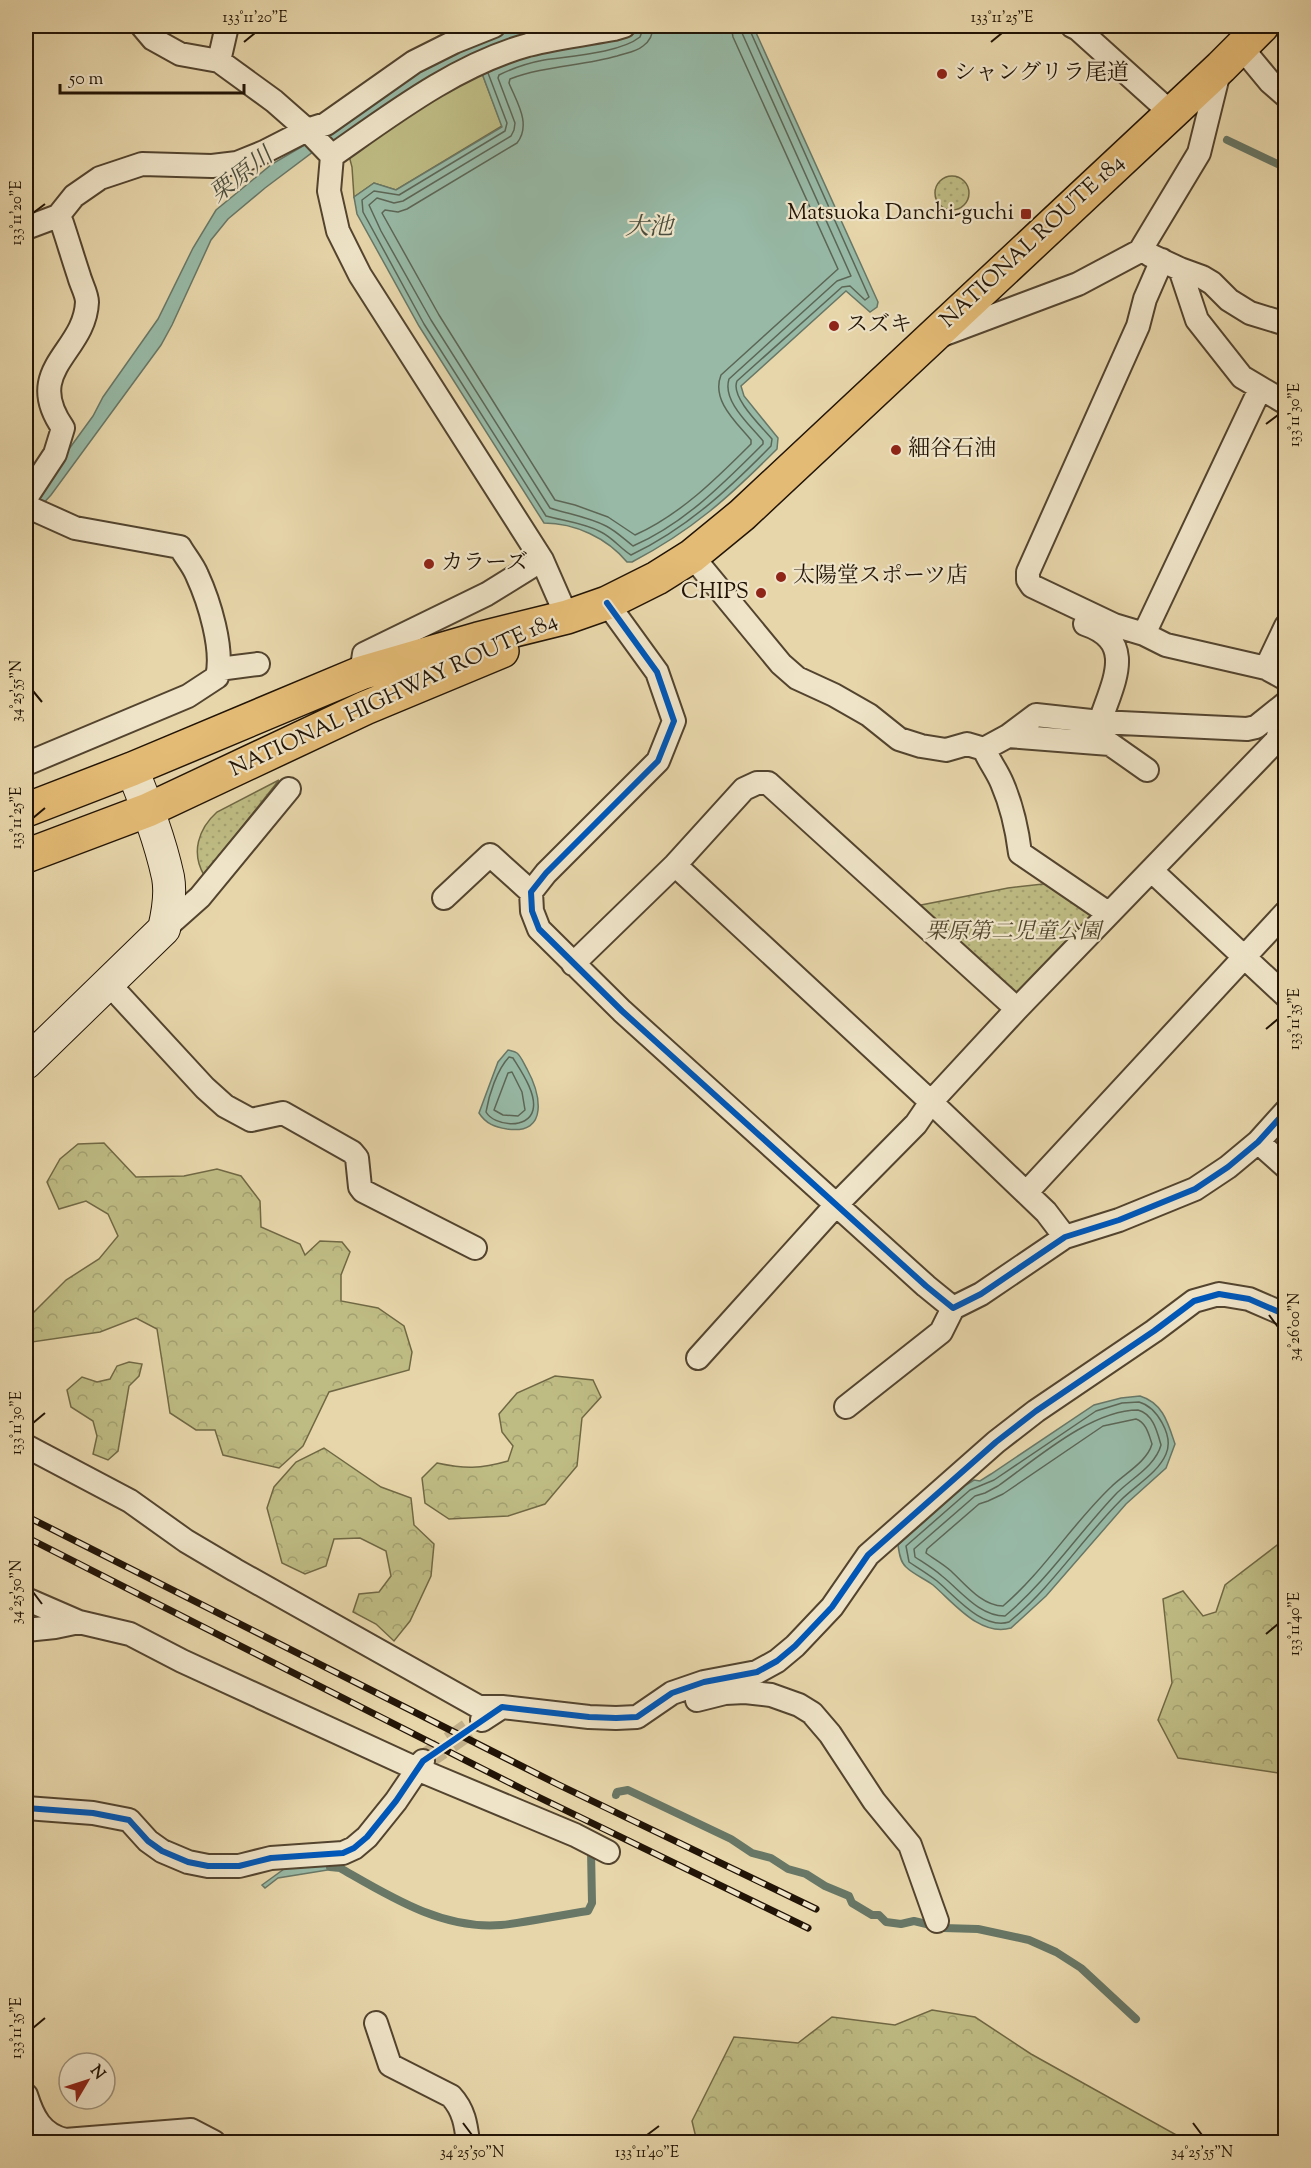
<svg xmlns="http://www.w3.org/2000/svg" width="1311" height="2168" font-family="'Sorts Mill Goudy','Noto Serif JP',serif">
<style>
.grass{fill:#bebb83;stroke:#706844;stroke-width:1.5}
.forest{fill:url(#forest-crowns);stroke:#706844;stroke-width:1.5}
.park{fill:url(#park-dots);stroke:#706844;stroke-width:1.5}
.water{fill:#97b9a6;stroke:#687766;stroke-width:1.5}
.lines{fill:none;stroke-linecap:round;stroke-linejoin:round}
.shore{stroke:#5c6656;stroke-width:1.5}
.stream{stroke:#687766;stroke-width:8}
.street-tunnel{stroke:#c0af89;stroke-width:22;stroke-dasharray:22 11;stroke-linecap:butt}
.street-casing{stroke:#53442f;stroke-width:26}
.secondary-casing{stroke:#221406;stroke-width:34}
.highway-casing{stroke:#221406;stroke-width:36}
.street{stroke:#efe4c8;stroke-width:22}
.secondary{stroke:#efe4c8;stroke-width:32}
.highway{stroke:#e4bb75;stroke-width:33}
.rail-casing{stroke:#221406;stroke-width:7}
.rail{stroke:#efe4c8;stroke-width:4.5;stroke-dasharray:14;stroke-linecap:butt}
.cycleway-casing{stroke:#efe4c8;stroke-width:10}
.cycleway{stroke:#0057b8;stroke-width:6}
.ticks{fill:none;stroke:#221406;stroke-width:2}
.poi-dot{fill:#8f2418;stroke:#efe4c8;stroke-width:2}
.labels{text-anchor:middle;dominant-baseline:central;stroke-width:4.5;stroke-linejoin:round;paint-order:stroke}
.poi-label{font-size:22px;fill:#221406;stroke:#efe4c8;text-anchor:start}
.street-label{font-size:22px;fill:#221406;stroke:#efe4c8}
.park-label{font-size:22px;font-style:italic;fill:#51462c;stroke:#efe4c8}
.water-label{font-size:24px;font-style:italic;fill:#4b4e3e;stroke:#efe4c8}
.neatline{fill:none;stroke:#221406;stroke-width:2}
.ticks-label{font-size:15px;text-anchor:middle;fill:#221406}
</style>
<defs>
<pattern id="forest-crowns" width="20" height="18" patternUnits="userSpaceOnUse" patternTransform="scale(1.5)"><rect width="20" height="18" fill="#bebb83"/><path d="M2 6a3 3 0 1 1 6 0M12 15a3 3 0 1 1 6 0" fill="none" stroke="#a3a070"/></pattern>
<pattern id="park-dots" width="8" height="8" patternUnits="userSpaceOnUse" patternTransform="scale(1.5)"><rect width="8" height="8" fill="#bebb83"/><path d="M2 2h.1M6 6h.1" fill="none" stroke="#a3a070" stroke-width="1.8" stroke-linecap="round"/></pattern>
</defs>
<rect width="100%" height="100%" fill="#e7d6aa"/>
<filter id="stains"><feTurbulence type="fractalNoise" baseFrequency=".00333" numOctaves="4"/><feColorMatrix values="0 0 0 0 .2 0 0 0 0 .09 0 0 0 0 .02 0 0 0 .5 -.17"/></filter>
<radialGradient id="worn" r=".72"><stop offset=".6" stop-color="#630" stop-opacity="0"/><stop offset="1" stop-color="#630" stop-opacity=".3"/></radialGradient>
<!-- grass -->
<path class="grass" d="M480,68L502,126L396,190L374,183L354,197L352,167L348,152Z"/>
<!-- forest -->
<path class="forest" d="M104,1143L136,1177L184,1176L217,1169L241,1176L260,1201L261,1227L300,1244L305,1255L320,1241L342,1242L350,1252L341,1275V1301L378,1308L404,1326L412,1352L409,1370L329,1392L303,1446L279,1468L223,1455L215,1430H196L170,1413L157,1329L136,1318L100,1332L32,1342L26,1320L66,1280L99,1259L118,1236L108,1214L86,1201L59,1209L47,1182L60,1159L78,1144Z
M129,1362L142,1364L139,1376L129,1386L118,1451L108,1460L93,1454L97,1436L93,1421L71,1407L67,1390L82,1377L97,1382L110,1379L117,1366Z
M555,1376L593,1380L601,1397L582,1418L577,1466L545,1504L508,1516L449,1519L425,1503L422,1478L437,1463C465,1469 480,1469 508,1461L513,1446L502,1432L499,1414L517,1393Z
M324,1448L381,1487L411,1498L414,1525L434,1544L431,1576L410,1621L394,1641L376,1624L353,1612L359,1594L379,1592L391,1576L386,1551L360,1538L334,1539L326,1566L305,1574L282,1563L267,1508L274,1487L296,1462Z
M1285,1539V1774L1178,1758L1158,1720L1172,1683L1163,1599L1183,1591L1203,1616L1216,1612L1225,1585Z
M932,2010L975,2017L1031,2054L1189,2142H697L692,2121L734,2037L798,2043L832,2017L895,2025Z"/>
<!-- park -->
<path class="park" d="M935 193a17 17 0 1 1 34 0a17 17 0 1 1-34 0Z
M279,780L204,875C191,853 198,829 217,812Z
M1061,882L1095,913L1019,991L1014,992L916,906L1008,888Z"/>
<!-- water -->
<path class="water" d="M506,26H599L571,30L313,152L265,188L228,219L211,240L172,325L161,345L51,495L26,522V508L93,416L103,397L158,319L193,248L216,210L272,164L308,143L371,97L493,30Z
M636,26H753L878,302L877,307L870,312L846,291L741,386L744,396L778,438L777,449C729,497 693,530 632,562H627C607,538 575,523 544,523L419,326L357,214L354,197L374,183L396,190L502,127L480,68L625,30Z
M508,1050C511,1051 514,1051 517,1053C521,1056 524,1064 527,1069C540,1093 550,1135 507,1129C495,1127 486,1124 479,1113L498,1062Z
M1140,1396C1163,1403 1168,1423 1175,1444L1166,1468L1126,1504L1046,1596L1011,1628C980,1637 954,1603 933,1585C925,1579 913,1574 906,1567C900,1562 899,1552 898,1545L966,1485L974,1480L980,1481L991,1474L1094,1405L1121,1398Z
M335,1862L340,1868L278,1878L265,1888L262,1885L291,1864Z"/>
<g class="lines">
<!-- shore -->
<path class="shore" d="M644,26L640,37C620,53 570,56 544,60C528,63 513,68 499,75L498,78L515,123L514,130L511,136L403,201L394,203L377,198L369,205L381,231L431,320L550,508C568,514 588,517 606,526C616,531 624,539 633,546C684,524 724,483 763,444V441C750,425 722,401 729,379L837,281L851,276L742,33L740,26
M653,26C653,34 650,41 643,46C636,52 626,53 617,56C582,66 544,66 510,79L509,83C516,101 532,124 517,143L407,209L398,212L385,210L382,213L439,315L555,500L575,505L608,517L635,535C680,515 717,478 751,444V440C736,422 711,400 721,375L838,269L733,37L731,26
M488,73L507,123L505,131L399,195L374,191L362,200L363,212L424,324L546,516C564,521 584,523 601,532C613,538 621,549 631,555C686,529 729,489 771,446L772,439C762,427 730,397 737,381L842,287L850,286L865,300L869,297L748,26
M509,1057L513,1058C521,1071 537,1094 533,1110C528,1130 494,1126 486,1112C489,1094 497,1070 509,1057Z
M512,1072L522,1092L525,1110L518,1116L503,1115L494,1110L508,1073Z
M1139,1402C1157,1407 1174,1436 1166,1454C1158,1473 1136,1485 1121,1500C1082,1539 1052,1587 1009,1622C982,1630 954,1595 937,1581C928,1574 918,1568 909,1562L906,1546L970,1490L994,1480L1096,1411L1122,1403Z
M1138,1410C1153,1414 1157,1431 1161,1445C1155,1467 1130,1479 1115,1495C1077,1535 1047,1581 1005,1616C979,1616 961,1591 942,1576C934,1569 924,1563 915,1557L914,1549L975,1496L985,1493L998,1486C1036,1459 1091,1410 1138,1410Z
M1136,1419C1146,1422 1149,1435 1152,1444C1147,1462 1124,1474 1111,1487C1072,1524 1044,1571 1003,1606C982,1606 965,1584 951,1571C943,1564 934,1559 926,1553L927,1549L979,1504L988,1501L1003,1494L1103,1426Z"/>
<!-- stream -->
<path class="stream" d="M1227,140L1286,168
M616,1795L617,1792L628,1790L731,1839L752,1853L771,1858L788,1869L806,1874L825,1886L849,1896L852,1903L872,1915H879L886,1922L901,1924L914,1921L943,1928L978,1929L1029,1940L1056,1952L1081,1968L1136,2019
M330,1867L340,1868C389,1896 442,1930 501,1925C530,1922 559,1915 588,1911L592,1903L591,1850"/>
<!-- street-tunnel -->
<path class="street-tunnel" d="M423,1761L482,1720"/>
<defs>
<path id="street" d="M142,26L153,39L180,54L219,61L274,101L307,130L332,156L329,191L338,231L360,275L542,560L567,617
M1072,26L1078,29L1170,112
M1241,47L1270,82L1286,96
M219,61L227,26
M332,156C392,114 456,65 528,45C556,38 586,34 614,29L624,26
M26,228L58,216L74,196L100,178L142,164L212,166L237,163L264,152L307,130L326,124L414,62L454,42L494,26
M1150,255L1180,269L1197,320L1242,377L1286,403
M1162,260L1145,299L1138,326L1028,572V580L1032,586L1114,625L1144,634L1166,645L1266,668L1286,679
M1180,269L1202,277L1212,283L1229,300L1250,313L1286,324
M942,335L1078,284L1140,251L1199,153L1220,68
M26,498L55,454L63,428C22,369 85,353 87,302C87,294 81,284 79,276C73,258 68,241 62,223L58,216
M26,506L75,528L180,547C185,556 193,565 197,575C209,601 224,649 217,677L188,696L26,764
M692,556L781,664L797,678L834,695L869,715L899,739L921,746L946,750L967,744L984,749L1008,736L1110,744L1147,770
M607,603L657,672L674,721L658,761L546,873L531,892L532,911L539,929L622,1011L926,1286L953,1308L981,1294L1065,1237L1119,1220L1195,1189L1228,1167L1258,1142L1286,1111
M1085,624C1138,642 1112,684 1100,722
M1144,634L1260,389
M1266,668L1286,626
M219,669L258,664
M361,673L364,654L487,594L542,560
M1008,736L1036,715L1100,722L1247,729L1256,727L1286,703
M984,749C989,761 997,771 1002,783C1012,806 1017,829 1020,853L1108,913
M675,865L931,1102L1046,1212L1065,1237
M1152,871L1286,996
M444,898L490,855L531,892
M164,929L200,897L289,789
M573,964L675,865L744,789L757,783H768L1017,1009
M109,984L205,1088L225,1106L251,1120L283,1113L352,1152L357,1158L360,1187L363,1191L475,1248
M1258,1142L1286,1167
M1026,1193L1286,912
M698,1358L836,1205L916,1124L931,1102L1017,1009L1277,740L1286,707
M846,1407L941,1332L953,1308
M26,1446L130,1501L186,1541L235,1570L479,1707H502
M26,1599L79,1622L130,1634L182,1661L417,1769L575,1835L608,1852
M26,1630L55,1627L79,1622
M697,1700L725,1693L745,1692L771,1695L799,1705L812,1713L830,1734L874,1801L910,1845L937,1921
M482,1720L502,1707L589,1717L616,1718L637,1717L672,1693L704,1682L757,1672L777,1661L795,1646L832,1607L868,1555L996,1442L1036,1411L1154,1331L1194,1301L1219,1294L1249,1299L1286,1315
M26,1808L93,1813L129,1820L148,1841L162,1851L188,1862L208,1866H239L271,1858L343,1853L354,1848L367,1837L396,1801L423,1761
M376,2023L390,2065L451,2096C464,2110 466,2125 468,2142
M26,2095C33,2117 41,2134 65,2140L191,2130L214,2142"/>
<path id="secondary" d="M26,1063L164,929C168,912 171,893 168,877C160,840 146,804 132,769"/>
<path id="highway" d="M26,810L132,769L361,673L478,639L567,617L607,603L657,578L692,556L742,515L1221,67L1262,26
M26,856L148,810L365,708L502,651"/>
</defs>
<!-- street casing -->
<use href="#street" class="street-casing"/>
<!-- secondary casing -->
<use href="#secondary" class="secondary-casing"/>
<!-- highway casing -->
<use href="#highway" class="highway-casing"/>
<!-- street -->
<use href="#street" class="street"/>
<!-- secondary -->
<use href="#secondary" class="secondary"/>
<!-- highway -->
<use href="#highway" class="highway"/>
<defs>
<path id="rail" d="M26,1516L557,1784L816,1909
M26,1537L528,1792L808,1928"/>
</defs>
<!-- rail casing -->
<use href="#rail" class="rail-casing"/>
<!-- rail -->
<use href="#rail" class="rail"/>
<defs>
<path id="cycleway" d="M607,603L657,672L674,721L658,761L546,873L531,892L532,911L539,929L622,1011L926,1286L953,1308L981,1294L1065,1237L1119,1220L1195,1189L1228,1167L1258,1142L1286,1111
M26,1808L93,1813L129,1820L148,1841L162,1851L188,1862L208,1866H239L271,1858L343,1853L354,1848L367,1837L396,1801L423,1761L502,1707L589,1717L616,1718L637,1717L672,1693L704,1682L757,1672L777,1661L795,1646L832,1607L868,1555L996,1442L1036,1411L1154,1331L1194,1301L1219,1294L1249,1299L1286,1315"/>
</defs>
<!-- cycleway casing -->
<use href="#cycleway" class="cycleway-casing"/>
<!-- cycleway -->
<use href="#cycleway" class="cycleway"/>
</g>
<!-- ticks -->
<path class="ticks" d="M244,42L255,33M991,42L1002,33M33,213L45,204M1266,424L1278,415M33,691L42,702M33,818L45,808M1266,1029L1278,1019M1269,1315L1278,1327M33,1423L45,1413M33,1592L42,1604M1266,1634L1278,1624M33,2028L45,2018M463,2123L472,2135M1193,2123L1202,2135M647,2135L659,2126"/>
<!-- markers -->
<g class="poi-dot">
<circle cx="942" cy="74" r="6"/>
<rect x="1020" y="208" width="12" height="12" rx="3"/>
<circle cx="834" cy="326" r="6"/>
<circle cx="896" cy="450" r="6"/>
<circle cx="429" cy="564" r="6"/>
<circle cx="781" cy="577" r="6"/>
<circle cx="761" cy="593" r="6"/>
</g>
<g class="labels">
<!-- poi labels -->
<g class="poi-label">
<text x="954" y="74">シャングリラ尾道</text>
<text x="1014" y="214" text-anchor="end">Matsuoka Danchi-guchi</text>
<text x="846" y="326">スズキ</text>
<text x="908" y="450">細谷石油</text>
<text x="441" y="564">カラーズ</text>
<text x="793" y="577">太陽堂スポーツ店</text>
<text x="749" y="593" text-anchor="end">CHIPS</text>
</g>
<!-- street labels -->
<g class="street-label">
<text transform="translate(1033 242) rotate(-43)">NATIONAL ROUTE 184</text>
<text transform="translate(394 696) rotate(-25)">NATIONAL HIGHWAY ROUTE 184</text>
</g>
<!-- park labels -->
<g class="park-label">
<text x="1013" y="933">栗原第二児童公園</text>
</g>
<!-- water labels -->
<g class="water-label">
<text transform="translate(242 176) rotate(-38)">栗原川</text>
<text x="649" y="228">大池</text>
</g>
</g>
<!-- margin -->
<rect width="1311" height="2168" fill="none" stroke="#e7d6aa" stroke-width="66"/>
<!-- north arrow -->
<g transform="translate(87 2081) rotate(51)"><circle r="28" fill="#efe4c8" stroke="#9d917a" stroke-width="1.5"/>
<path d="M0-4.5L10 22L0 15L-10 22Z" fill="#8f2418"/>
<text y="-9" font-size="16" font-weight="bold" text-anchor="middle" fill="#221406">N</text>
</g>
<!-- scale -->
<path d="M60 84v9h184v-9" fill="none" stroke="#221406" stroke-width="3"/>
<text x="69" y="84" font-size="18" fill="#221406" stroke="#efe4c8" stroke-width="4.5" paint-order="stroke">50 m</text>
<rect x="33" y="33" width="1245" height="2102" class="neatline"/>
<g class="ticks-label">
<text x="255" y="22">133°11'20"E</text>
<text x="1002" y="22">133°11'25"E</text>
<text transform="translate(16 213) rotate(-90)" y="5">133°11'20"E</text>
<text transform="translate(1294 415) rotate(-90)" y="5">133°11'30"E</text>
<text transform="translate(16 691) rotate(-90)" y="5">34°25'55"N</text>
<text transform="translate(16 818) rotate(-90)" y="5">133°11'25"E</text>
<text transform="translate(1294 1019) rotate(-90)" y="5">133°11'35"E</text>
<text transform="translate(1294 1327) rotate(-90)" y="5">34°26'00"N</text>
<text transform="translate(16 1423) rotate(-90)" y="5">133°11'30"E</text>
<text transform="translate(16 1592) rotate(-90)" y="5">34°25'50"N</text>
<text transform="translate(1294 1624) rotate(-90)" y="5">133°11'40"E</text>
<text transform="translate(16 2028) rotate(-90)" y="5">133°11'35"E</text>
<text x="472" y="2157">34°25'50"N</text>
<text x="647" y="2157">133°11'40"E</text>
<text x="1202" y="2157">34°25'55"N</text>
</g>
<rect width="100%" height="100%" filter="url(#stains)"/>
<rect width="100%" height="100%" fill="url(#worn)"/>
</svg>
